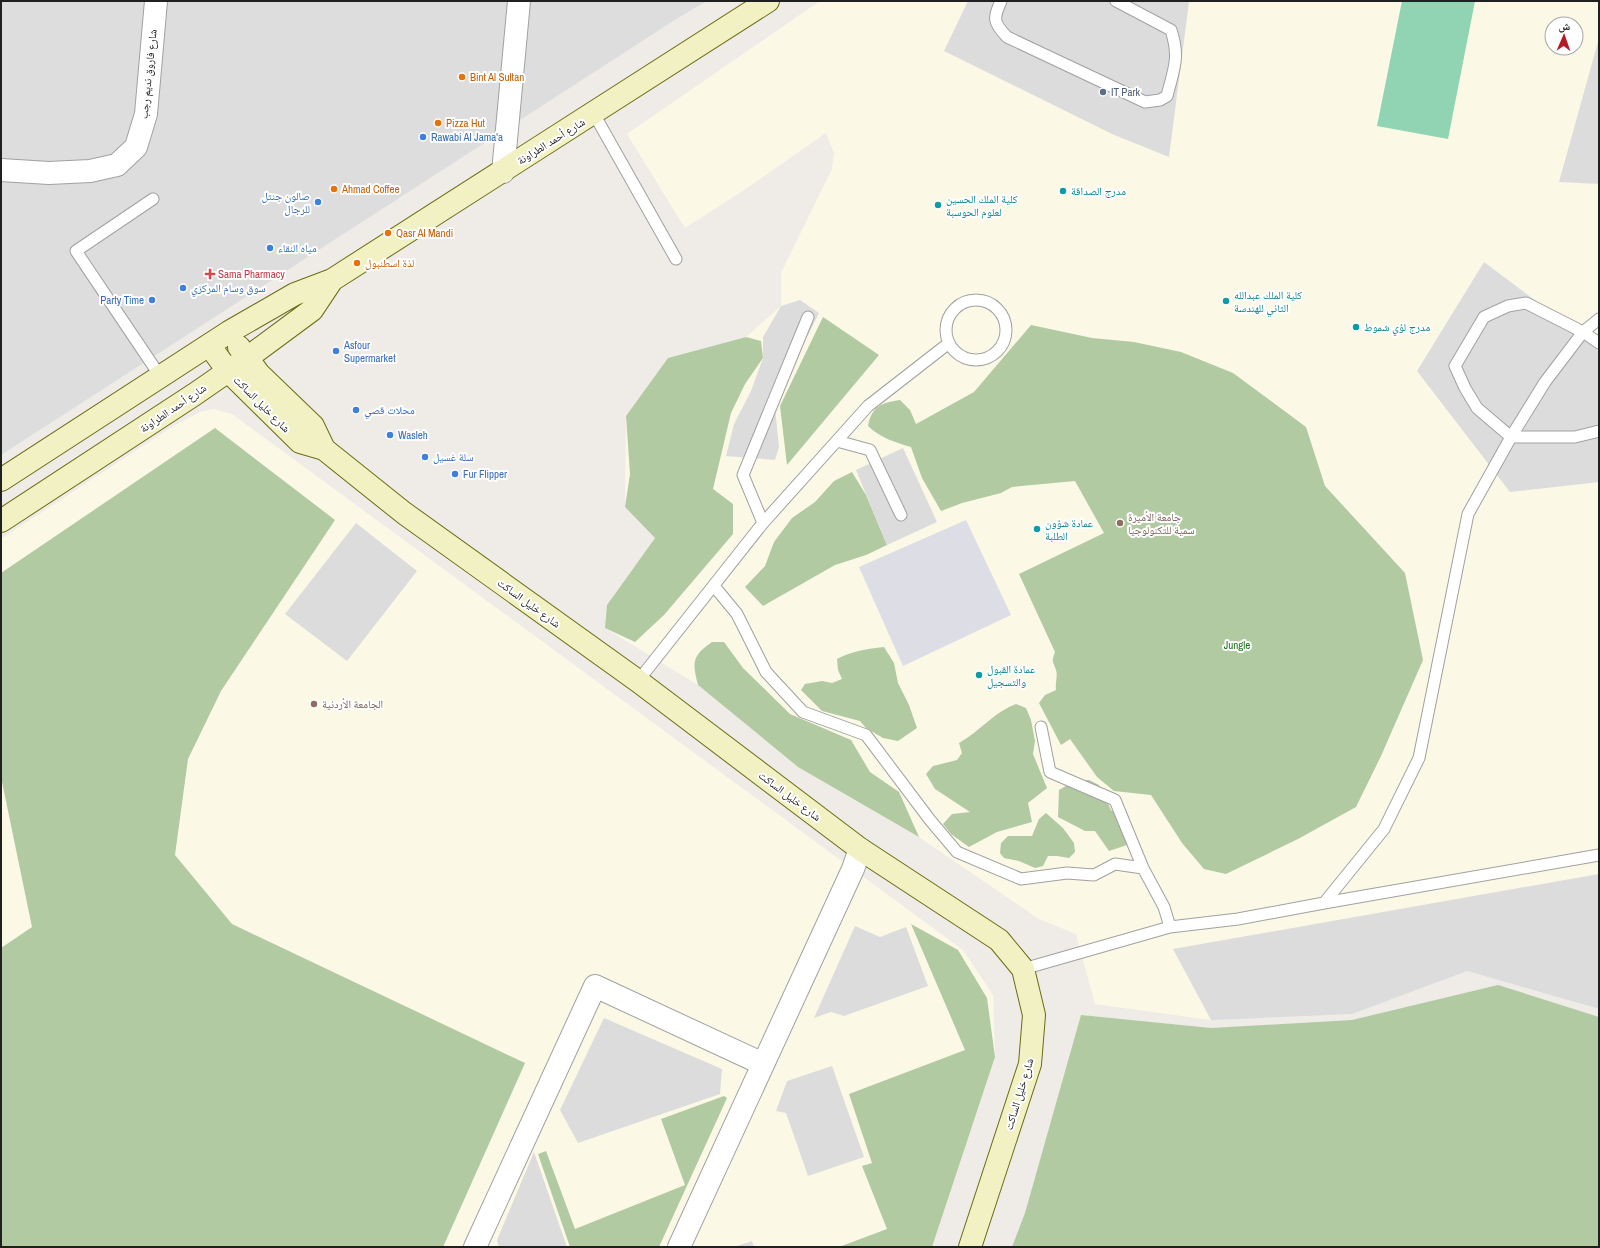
<svg xmlns="http://www.w3.org/2000/svg" width="1600" height="1248" font-family="'Archivo Narrow','Noto Naskh Arabic',sans-serif">
<style>
.residential{fill:#dedddd}
.education{fill:#fbf9e5;fill-rule:evenodd}
.forest{fill:#b1caa2}
.pitch{fill:#90d4b4}
.parking{fill:#dcdcdc}
.plaza{fill:#dcdde5}
.lines{fill:none;stroke-linecap:round;stroke-linejoin:round}
.lane-casing{stroke:#a1a1a1;stroke-width:13}
.street-casing{stroke:#a1a1a1;stroke-width:24}
.secondary-casing{stroke:#6a6c13;stroke-width:24}
.lane{stroke:#fff;stroke-width:11}
.street{stroke:#fff;stroke-width:22}
.secondary{stroke:#f2f1c3;stroke-width:22}
.food-dot{fill:#e8710a;stroke:#fff;stroke-width:1.5}
.service-dot{fill:#5c6f8a;stroke:#fff;stroke-width:1.5}
.shop-dot{fill:#3f7fe0;stroke:#fff;stroke-width:1.5}
.culture-dot{fill:#0f9aa8;stroke:#fff;stroke-width:1.5}
.health-dot{fill:#e0444e;stroke:#fff;stroke-width:1.5}
.education-dot{fill:#8d6e63;stroke:#fff;stroke-width:1.5}
.labels{text-anchor:middle;dominant-baseline:central;stroke-width:4;stroke-linejoin:round;paint-order:stroke}
.street-label{font-size:11px;fill:#202020;stroke:#fff}
.food-label{font-size:11px;fill:#c56008;stroke:#fff;text-anchor:start}
.service-label{font-size:11px;fill:#4e5e75;stroke:#fff;text-anchor:start}
.shop-label{font-size:11px;fill:#366cbe;stroke:#fff;text-anchor:start}
.culture-label{font-size:11px;fill:#0d838f;stroke:#fff;text-anchor:start}
.health-label{font-size:11px;fill:#be3a42;stroke:#fff;text-anchor:start}
.education-label{font-size:11px;fill:#785e54;stroke:#fff;text-anchor:start}
.park-label{font-size:11px;fill:#1a731a;stroke:#fff}
</style>
<rect width="100%" height="100%" fill="#efece8"/>
<!-- residential -->
<path class="residential" d="M1,1H707L678,18L1,455Z"/>
<!-- education -->
<path class="education" d="M820,1H1599V1009L1467,971L1211,1020L1095,1004L1076,934L1039,919L919,837L798,767L698,685L605,628L613,596L655,538L625,507L626,416L668,358L746,337L781,306V273L832,169L834,153L826,133L747,188L685,228L627,134ZM1552,24H1576V48H1552Z
M214,409L232,414L963,950L993,995L995,1057L932,1247H1V539L175,425L200,412Z"/>
<!-- forest -->
<path class="forest" d="M823,317L879,355L787,465L780,406Z
M1031,325L1092,338L1134,342L1181,352L1233,373L1306,427L1325,486L1405,573L1423,660L1381,756L1356,807L1298,839L1226,874L1204,869L1182,843L1151,795L1114,791L1097,777L1070,739L1061,745L1039,703L1045,695L1056,690C1055,684 1058,675 1056,670C1053,661 1051,663 1055,652L1019,574L1104,533L1075,481L1012,487L1001,493L962,503L941,511L922,478L911,447C894,442 881,438 868,426C872,406 881,403 900,400L910,410L916,424L974,392Z
M746,337L761,341L763,358L745,384L731,413L713,489L733,504V534L664,615L635,642L605,628L607,605L655,538L625,507L630,474L626,416L668,358Z
M215,428L335,520L221,691L188,759L175,855L232,924L525,1063L443,1247H1V948L32,927L1,777V573Z
M852,472L866,495L887,545L866,555L835,565L763,606L745,587L765,566L774,542L792,518L815,502L834,481Z
M712,642H724L743,668L790,714L851,740L870,772L899,792L919,837L798,767L698,685C692,662 692,656 712,642Z
M884,647L894,663L898,683L909,705L917,728L898,741L883,738L866,728L860,721L822,711L801,690L805,684L822,681L832,683L842,679L838,670L837,659C852,651 867,649 884,647Z
M1016,704L1026,708L1031,720L1035,741L1033,754L1047,788L1028,803L1032,822L997,832L969,847L951,834L943,824L952,814L970,812L935,789L926,774L933,766L957,760L962,753L959,743C979,732 994,712 1016,704Z
M1089,780L1099,785L1111,810L1127,822L1130,844L1109,851L1095,831H1085L1058,817L1059,790L1074,781Z
M1046,813L1063,828L1074,843L1075,852L1069,858L1057,856H1048L1043,866L1035,868L1019,861L1004,858L1000,853L1001,843L1008,836H1032L1039,819Z
M911,924L958,950L987,998L995,1057L932,1247H839L887,1229L862,1166L872,1163L849,1094L965,1050Z
M1498,985L1599,1017V1247H1012L1025,1213L1081,1015L1211,1028L1352,1020Z
M724,1096L727,1098L659,1247H570L538,1154L546,1151L575,1229L685,1185L661,1119Z"/>
<!-- pitch -->
<path class="pitch" d="M1402,1H1475L1448,139L1377,126Z"/>
<!-- parking -->
<path class="parking" d="M968,1L1189,2L1169,157L1112,134L944,51Z
M1599,38V184L1559,182Z
M1484,262L1599,348V482L1510,492L1417,371Z
M800,300L819,313L801,349L775,408L779,447L775,460L726,456L734,424L751,391L763,358V337L781,306Z
M903,448L937,522L887,545L856,470Z
M356,523L417,571L347,661L285,614Z
M1599,874V1009L1467,971L1352,1014L1211,1020L1173,949Z
M855,926L880,937L906,927L928,986L844,1016L831,1012L814,1018Z
M604,1018L722,1069L720,1094L578,1143L560,1110Z
M832,1066L864,1157L808,1176L786,1113L776,1111L787,1081Z
M534,1152L567,1247H499L497,1240Z
M752,1241L754,1247H734Z"/>
<!-- plaza -->
<path class="plaza" d="M966,520L1011,615L903,666L859,567Z"/>
<g class="lines">
<defs>
<path id="lane" d="M1001,1C993,19 993,22 1007,37L1145,102L1160,100L1167,96C1174,68 1180,58 1171,30L1116,1
M594,114L676,259
M153,199L76,251L160,376
M946 330a30 30 0 1 1 60 0a30 30 0 1 1-60 0Z
M1599,343L1583,332L1526,303L1508,306L1484,317L1455,366L1465,388L1477,408L1511,437H1575L1599,431
M837,441L870,450L901,515
M763,523L743,475L808,317
M714,586L737,614L766,672L803,712L866,735L930,820L957,852L1021,879L1067,873L1094,875L1115,864L1143,868L1164,907L1170,927
M638,681L763,523L868,406L949,343
M1041,727L1050,772L1115,800L1143,868
M1324,903L1384,829L1419,758L1468,514L1511,437L1545,382L1583,332L1599,319
M1023,969L1170,927L1238,919L1324,903L1599,855"/>
<path id="street" d="M1,170L49,173L90,171L117,165L136,147L146,114L156,1
M503,172L519,1
M475,1247L595,986L763,1064
M679,1247L853,869L860,849"/>
<path id="secondary" d="M209,345L228,371L300,442L324,449L404,513L638,681L860,849L999,940L1023,969L1034,1015L1030,1064L970,1247
M239,347L259,374L313,426L324,449
M1,480L229,332L295,294L332,280L768,1
M1,521L195,394L247,358L312,310L332,280"/>
</defs>
<!-- lane casing -->
<use href="#lane" class="lane-casing"/>
<!-- street casing -->
<use href="#street" class="street-casing"/>
<!-- secondary casing -->
<use href="#secondary" class="secondary-casing"/>
<!-- lane -->
<use href="#lane" class="lane"/>
<!-- street -->
<use href="#street" class="street"/>
<!-- secondary -->
<use href="#secondary" class="secondary"/>
</g>
<!-- markers -->
<g class="food-dot">
<circle cx="462" cy="77" r="4"/>
<circle cx="438" cy="123" r="4"/>
<circle cx="334" cy="189" r="4"/>
<circle cx="388" cy="233" r="4"/>
<circle cx="357" cy="263" r="4"/>
</g>
<circle class="service-dot" cx="1103" cy="92" r="4"/>
<g class="shop-dot">
<circle cx="423" cy="137" r="4"/>
<circle cx="318" cy="202" r="4"/>
<circle cx="270" cy="248" r="4"/>
<circle cx="183" cy="288" r="4"/>
<circle cx="152" cy="300" r="4"/>
<circle cx="336" cy="351" r="4"/>
<circle cx="356" cy="410" r="4"/>
<circle cx="390" cy="435" r="4"/>
<circle cx="425" cy="457" r="4"/>
<circle cx="455" cy="474" r="4"/>
</g>
<g class="culture-dot">
<circle cx="1063" cy="191" r="4"/>
<circle cx="938" cy="205" r="4"/>
<circle cx="1226" cy="301" r="4"/>
<circle cx="1356" cy="327" r="4"/>
<circle cx="1037" cy="529" r="4"/>
<circle cx="979" cy="675" r="4"/>
</g>
<path class="health-dot" d="M208 268h4v4h4v4h-4v4h-4v-4h-4v-4h4z"/>
<g class="education-dot">
<circle cx="1120" cy="523" r="4"/>
<circle cx="314" cy="704" r="4"/>
</g>
<g class="labels">
<!-- street labels -->
<g class="street-label">
<text transform="translate(148 74) rotate(-84)">شارع فاروق نديم رجب</text>
<text transform="translate(551 141) rotate(-32)">شارع أحمد الطراونة</text>
<text transform="translate(262 404) rotate(45)">شارع خليل الساكت</text>
<text transform="translate(173 408) rotate(-34)">شارع أحمد الطراونة</text>
<text transform="translate(529 603) rotate(36)">شارع خليل الساكت</text>
<text transform="translate(790 796) rotate(37)">شارع خليل الساكت</text>
<text transform="translate(1019 1094) rotate(-73)">شارع خليل الساكت</text>
</g>
<!-- food labels -->
<g class="food-label">
<text x="470" y="77">Bint Al Sultan</text>
<text x="446" y="123">Pizza Hut</text>
<text x="342" y="189">Ahmad Coffee</text>
<text x="396" y="233">Qasr Al Mandi</text>
<text x="365" y="263">لذة اسطنبول</text>
</g>
<!-- service labels -->
<g class="service-label">
<text x="1111" y="92">IT Park</text>
</g>
<!-- shop labels -->
<g class="shop-label">
<text x="431" y="137">Rawabi Al Jama'a</text>
<text x="310" y="196" text-anchor="end">صالون جنتل<tspan x="310" dy="13">للرجال</tspan></text>
<text x="278" y="248">مياه النقاء</text>
<text x="191" y="288">سوق وسام المركزي</text>
<text x="144" y="300" text-anchor="end">Party Time</text>
<text x="344" y="345">Asfour<tspan x="344" dy="13">Supermarket</tspan></text>
<text x="364" y="410">محلات قصي</text>
<text x="398" y="435">Wasleh</text>
<text x="433" y="457">سلة غسيل</text>
<text x="463" y="474">Fur Flipper</text>
</g>
<!-- culture labels -->
<g class="culture-label">
<text x="1071" y="191">مدرج الصداقة</text>
<text x="946" y="199">كلية الملك الحسين<tspan x="946" dy="13">لعلوم الحوسبة</tspan></text>
<text x="1234" y="295">كلية الملك عبدالله<tspan x="1234" dy="13">الثاني للهندسة</tspan></text>
<text x="1364" y="327">مدرج لؤي شموط</text>
<text x="1045" y="523">عمادة شؤون<tspan x="1045" dy="13">الطلبة</tspan></text>
<text x="987" y="669">عمادة القبول<tspan x="987" dy="13">والتسجيل</tspan></text>
</g>
<!-- health labels -->
<g class="health-label">
<text x="218" y="274">Sama Pharmacy</text>
</g>
<!-- education labels -->
<g class="education-label">
<text x="1128" y="517">جامعة الأميرة<tspan x="1128" dy="13">سمية للتكنولوجيا</tspan></text>
<text x="322" y="704">الجامعة الأردنية</text>
</g>
<!-- park labels -->
<g class="park-label">
<text x="1237" y="645">Jungle</text>
</g>
</g>
<!-- border -->
<rect width="1600" height="1248" fill="none" stroke="#202020" stroke-width="4"/>
<!-- north arrow -->
<g transform="translate(1564 36) rotate(2)"><circle r="19" fill="#ffffff" stroke="#a6a6a6"/>
<path d="M0-3L7 15L0 10L-7 15Z" fill="#b71927"/>
<text y="-6" font-size="11" font-weight="bold" text-anchor="middle" fill="#202020">ش</text>
</g>
</svg>
